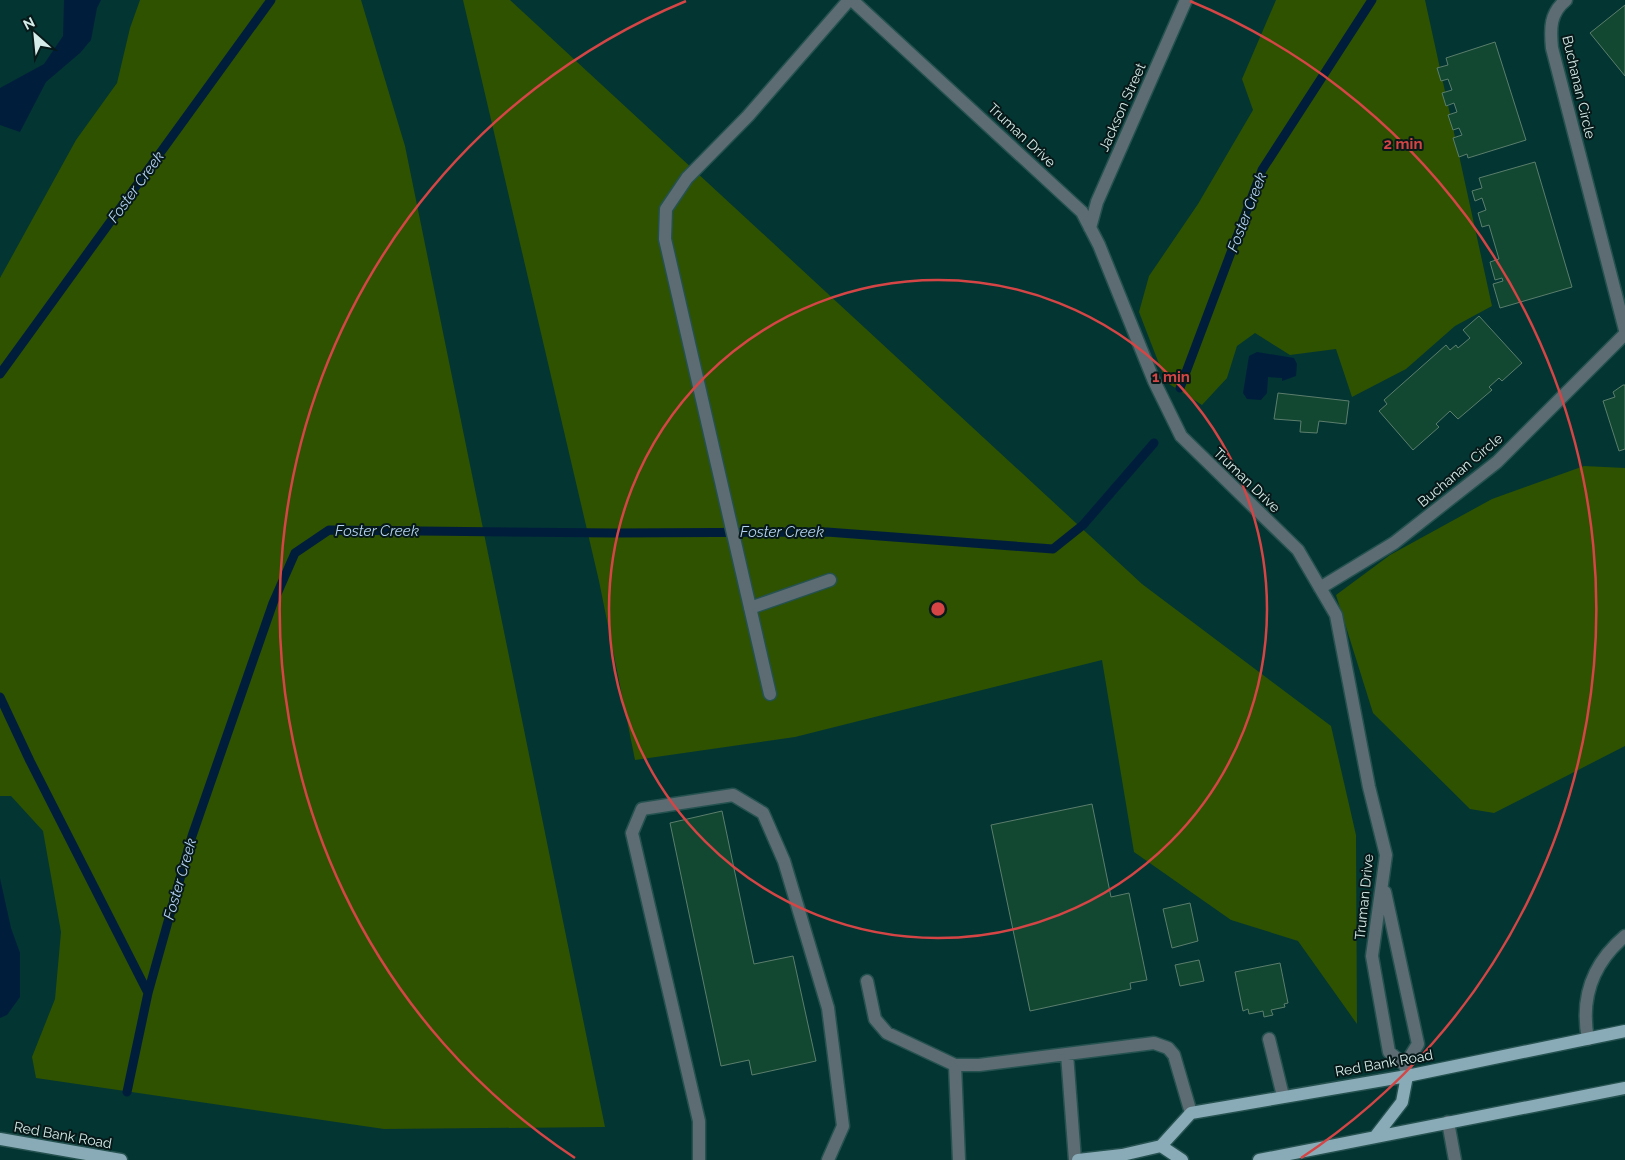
<svg xmlns="http://www.w3.org/2000/svg" width="1625" height="1160" font-family="Raleway,sans-serif">
<style>
.green{fill:#2e5200}
.water{fill:#001e3c}
.lines{fill:none;stroke-linecap:round;stroke-linejoin:round}
.stream{stroke:#001e3c;stroke-width:9}
.building{fill:#124832;stroke:#5b7e6c}
.minor-casing{stroke:#255250;stroke-width:15}
.major-casing{stroke:#255250;stroke-width:15}
.minor{stroke:#5c6c72;stroke-width:12}
.major{stroke:#89abb7;stroke-width:12}
.ring{fill:none;stroke:#d64545;stroke-width:2.5}
.labels{text-anchor:middle;dominant-baseline:central;stroke-width:4;stroke-linejoin:round;paint-order:stroke}
.street-label{font-size:14px;fill:#d5ecea;stroke:#071918}
.water-label{font-size:15px;font-style:italic;fill:#b4d3f5;stroke:#071918}
.centre{fill:#d64545;stroke:#071918;stroke-width:2.5}
.ring-label{font-size:15px;text-anchor:middle;font-weight:bold;fill:#d64545;stroke:#071918;stroke-width:4;stroke-linejoin:round;paint-order:stroke}
</style>
<rect width="100%" height="100%" fill="#033533"/>
<!-- green -->
<path class="green" d="M140,0H361L405,146L605,1127L384,1129L36,1078L32,1057L55,999L61,932L43,831L11,796H0V278L76,140L117,83L130,28Z
M463,0H510L1142,584L1331,726L1356,835L1357,1024L1298,941L1231,920L1134,852L1102,660L795,737L635,760L599,581Z
M1276,0H1425L1492,306L1455,326L1406,369L1352,397L1336,349L1290,355L1255,333L1237,346L1227,378L1202,405L1166,382L1139,312L1149,276L1198,204L1253,110L1242,79Z
M1584,466L1625,468V746L1494,813L1470,809L1373,713L1336,595L1390,555L1492,499Z"/>
<!-- water -->
<path class="water" d="M64,0H101L97,8L91,40L80,53L46,82L20,132L0,125V88L44,64L63,36Z
M1257,352L1294,358L1297,364L1296,376L1282,381V378L1268,377L1267,393L1261,400L1247,399L1243,393L1249,356Z
M0,878L11,928L20,953V997L7,1015L0,1018Z"/>
<g class="lines">
<!-- stream -->
<path class="stream" d="M0,374L271,0
M1180,388L1262,170L1372,0
M0,697L30,761L148,993
M127,1092L148,993L192,836L273,603L295,553L329,530L614,533L827,532L1053,549L1083,525L1154,443"/>
</g>
<!-- building -->
<path class="building" d="M1625,5V76L1590,33Z
M1495,42L1526,140L1468,158L1467,154L1459,157L1453,138L1462,135L1459,128L1453,130L1448,115L1457,112L1454,103L1446,106L1442,93L1452,90L1448,79L1441,81L1437,68L1448,65L1446,58Z
M1535,162L1572,287L1500,308L1493,284L1503,281L1502,278L1495,280L1490,262L1499,259L1489,225L1482,227L1478,213L1486,210L1482,198L1475,201L1472,191L1482,188L1479,178Z
M1479,316L1522,363L1502,381L1499,378L1489,387L1492,390L1458,419L1450,411L1436,424L1439,427L1413,450L1379,411L1387,404L1384,400L1446,345L1450,350L1456,345L1458,348L1470,338L1463,330Z
M1623,385H1625V449L1619,451L1603,401L1615,397L1613,392Z
M1278,393L1349,401L1346,424L1319,421L1317,433L1300,432L1301,421L1274,419Z
M1092,804L1111,897L1129,893L1147,980L1130,983L1131,989L1030,1011L991,825Z
M722,811L754,964L793,956L816,1061L752,1075L749,1060L721,1066L670,823Z
M1190,903L1198,941L1172,948L1163,909Z
M1199,960L1204,981L1180,986L1175,965Z
M1280,963L1288,1003L1284,1004L1285,1007L1271,1010L1273,1015L1264,1017L1263,1011L1249,1014L1248,1009L1243,1011L1235,972Z"/>
<g class="lines">
<defs>
<path id="minor" d="M852,0L1082,212L1099,245L1154,381L1181,436L1298,550L1336,615L1369,787L1386,855L1372,956L1389,1052L1405,1065L1407,1076
M1566,0C1550,13 1550,28 1552,48L1625,330
M1090,228L1097,202L1186,0
M1320,588L1394,543L1497,462L1625,334
M750,608L830,580
M770,694L665,239L666,209L687,178L748,116L849,0
M1385,892L1418,1044L1405,1065
M867,981L875,1019L887,1033L955,1065H979L1154,1043L1168,1048L1174,1055L1191,1113
M1269,1039L1283,1096
M1588,1039C1580,997 1593,963 1625,936
M1067,1054L1075,1160
M955,1065L959,1160
M1448,1122L1455,1160
M699,1160V1121L632,833L642,809L733,795L763,813L784,861L828,1008L843,1126L828,1160"/>
<path id="major" d="M1375,1137L1402,1102L1407,1076
M0,1139L121,1160
M1161,1146L1182,1160
M1078,1160L1122,1155L1161,1146L1191,1113L1407,1076L1625,1031
M1259,1160L1625,1088"/>
</defs>
<!-- minor casing -->
<use href="#minor" class="minor-casing"/>
<!-- major casing -->
<use href="#major" class="major-casing"/>
<!-- minor -->
<use href="#minor" class="minor"/>
<!-- major -->
<use href="#major" class="major"/>
</g>
<!-- distance rings -->
<g class="ring">
<circle cx="938" cy="609" r="329"/>
<path d="M575 1158A658 658 0 0 1 686 1M1190 1A658 658 0 0 1 1301 1158"/>
</g>
<g class="labels">
<!-- street labels -->
<g class="street-label">
<text transform="translate(1579 87) rotate(77)">Buchanan Circle</text>
<text transform="translate(1122 107) rotate(-66)">Jackson Street</text>
<text transform="translate(1022 135) rotate(43)">Truman Drive</text>
<text transform="translate(1460 470) rotate(-40)">Buchanan Circle</text>
<text transform="translate(1247 480) rotate(44)">Truman Drive</text>
<text transform="translate(1364 897) rotate(-84)">Truman Drive</text>
<text transform="translate(1384 1063) rotate(-10)">Red Bank Road</text>
<text transform="translate(63 1135) rotate(10)">Red Bank Road</text>
</g>
<!-- water labels -->
<g class="water-label">
<text transform="translate(136 187) rotate(-54)">Foster Creek</text>
<text transform="translate(1247 212) rotate(-69)">Foster Creek</text>
<text x="377" y="531">Foster Creek</text>
<text x="782" y="532">Foster Creek</text>
<text transform="translate(180 879) rotate(-74)">Foster Creek</text>
</g>
</g>
<circle cx="938" cy="609" r="8" class="centre"/>
<g class="ring-label">
<text x="1403" y="149">2 min</text>
<text x="1171" y="382">1 min</text>
</g>
<!-- north arrow -->
<g transform="translate(35 35) rotate(333)" stroke="#071918" stroke-width="4" paint-order="stroke">
<path d="M0-4L9 19L0 12L-9 19Z" fill="#d5ecea"/>
<text y="-8" font-size="14" font-weight="bold" text-anchor="middle" fill="#d5ecea">N</text>
</g>
</svg>
